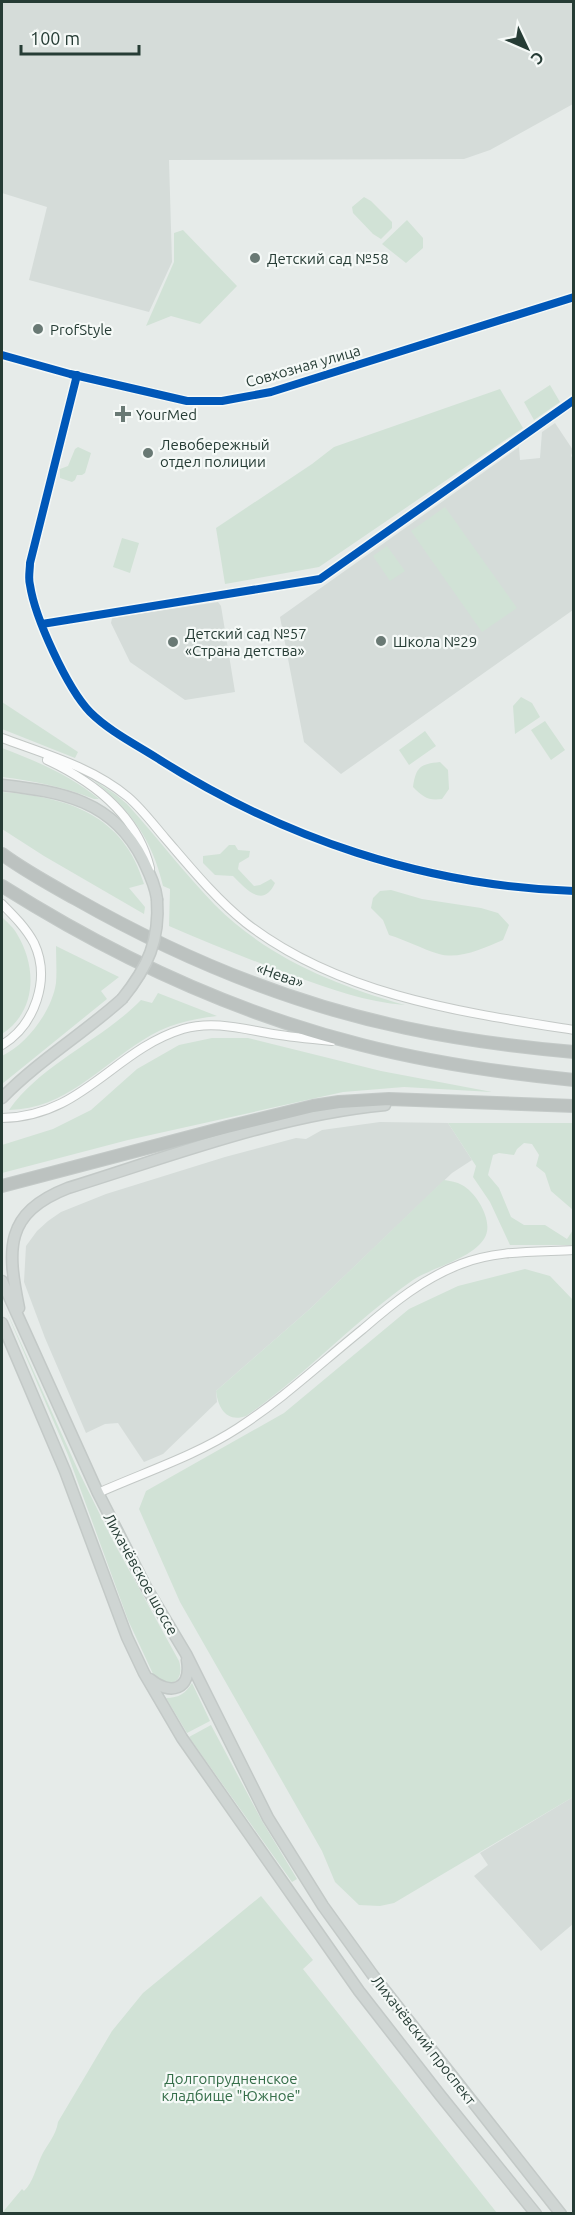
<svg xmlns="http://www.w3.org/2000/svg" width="575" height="2215" font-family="Ubuntu,sans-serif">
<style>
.built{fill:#d5dcd9}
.green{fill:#d1e2d6}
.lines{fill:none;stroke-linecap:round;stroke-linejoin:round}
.minor-casing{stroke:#c3c8c6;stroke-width:10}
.major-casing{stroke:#c3c9c7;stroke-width:13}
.highway-casing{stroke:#c3c9c7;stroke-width:14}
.minor{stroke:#fbfcfc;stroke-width:8}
.major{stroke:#cfd5d3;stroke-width:10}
.highway{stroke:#bcc2c0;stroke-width:12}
.major-bridge-casing{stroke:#c3c9c7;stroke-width:13;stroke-linecap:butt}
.major-bridge{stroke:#cfd5d3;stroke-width:10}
.cycleway-casing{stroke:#f5f9f7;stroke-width:11}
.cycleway{stroke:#0057b8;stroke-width:8}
.poi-dot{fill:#697974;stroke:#f5f9f7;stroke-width:2}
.labels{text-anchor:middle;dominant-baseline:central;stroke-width:4.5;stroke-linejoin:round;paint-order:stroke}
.poi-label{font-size:15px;fill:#263c35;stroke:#f5f9f7;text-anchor:start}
.street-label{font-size:15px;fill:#263c35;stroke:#f5f9f7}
.park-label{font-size:15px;fill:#356e49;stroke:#f5f9f7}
</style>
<rect width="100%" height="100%" fill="#e6ebe9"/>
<!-- built -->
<path class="built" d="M2,2H573V104L490,150L464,159L169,160L172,262L149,312L29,280L47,207L2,193Z
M555,423L573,450L571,456L574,459L573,610L341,774L304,742L280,617L519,447L520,460L540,458L542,432Z
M218,602L221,606L235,692L185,700L130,662L111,623L112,618Z
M380,1122L448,1123L472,1160L452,1173L311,1308L216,1391L217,1402L163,1454L144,1462L118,1423L105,1424L86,1433L45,1338L24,1282L26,1246L37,1231L48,1221L61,1212L106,1194L225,1157L296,1138L306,1139L322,1130Z
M573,1797V1924L541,1951L474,1876L488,1865L480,1853Z"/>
<!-- green -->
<path class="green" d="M364,197L371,201L392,222V228L381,239L373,234L353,213L352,207Z
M407,220L423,238V248L406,263L382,244Z
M183,230L237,286L200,324L171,316L146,326L174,262V233Z
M550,385L560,402L534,420L524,402Z
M500,389L523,428L319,567L225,584L216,528L312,464L334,447Z
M78,447L91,453L85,473L82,475H77L75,480L72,482L60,478V469L68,466L75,449Z
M445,507L517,608L482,632L411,531Z
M122,538L139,543L130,573L113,567Z
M387,546L405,571L390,581L373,556Z
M521,697L532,703L540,717L515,734L513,706Z
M2,702L78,752L75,758L2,729Z
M545,721L565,750L551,760L531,730Z
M425,731L436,746L409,765L399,750Z
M2,748C36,761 70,775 99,799H94C64,787 34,781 2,777Z
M440,762L448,770L449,789L442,799C428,801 423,797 413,787C416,767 420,764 440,762Z
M92,779L115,794L127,804C157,837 184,873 215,905C268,958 335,985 405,1005C366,1002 330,989 294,976C251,960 210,944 169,926L170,889L163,886C152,838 130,810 92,779Z
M2,792C68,797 124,815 144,884L129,888L145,907L144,914L44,856L2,829Z
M229,845H235L238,850L250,851L249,857L239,863L238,869L254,886L260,885L271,879L275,883C263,909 246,889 233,876L215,875L203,863V856L220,854Z
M391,890L422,899L481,908L498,913L509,925L503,940C484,948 459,960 439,954C422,949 406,940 389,935L383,920L371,908L373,898L380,891Z
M2,917C7,922 14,928 17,934C37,967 37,1011 2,1034Z
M56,946L119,977L101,991L107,999L2,1084V1056C27,1044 52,1011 56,983C57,971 56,958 56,946Z
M158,993L217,1016C190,1019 166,1025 143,1040C99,1067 65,1109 9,1110C42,1063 101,1041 141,1000L152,1003Z
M212,1038H248L381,1071L492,1092L404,1087L343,1092L128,1140L2,1173V1145L53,1129L91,1110L137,1069L179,1045Z
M448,1123H573V1210L551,1191L545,1173L536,1166L539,1155L532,1144L524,1143L517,1149L514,1155L499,1153L493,1155L488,1175L499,1188L511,1217L524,1225H545L567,1239L573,1230V1245H510L490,1202L473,1177L476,1166Z
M444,1180C450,1181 457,1182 462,1185C477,1193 495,1223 484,1239C471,1259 433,1267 413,1280C354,1321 306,1375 246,1416C227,1423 218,1408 216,1391L311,1308Z
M525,1269L550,1276L573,1300V1797L394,1903L380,1906L359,1905L335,1882L322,1851L180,1602L139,1509L146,1491L284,1413L409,1309L458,1286Z
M2,1301L77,1468L112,1539L179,1661C183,1674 179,1684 165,1684L154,1676L128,1620L68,1455Z
M192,1683L210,1721L187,1733L166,1698C179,1698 186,1693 192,1683Z
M211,1725L262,1821L297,1879L292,1882L189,1737Z
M261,1896L313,1960L303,1969L497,2213H2L22,2189L24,2191C33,2182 36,2168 41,2157C47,2144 56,2136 58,2122L112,2031L143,1993Z"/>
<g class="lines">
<defs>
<path id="minor" d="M2,355L70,374L187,401H222L271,392L574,297
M77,375L30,563C30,570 28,578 30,585C35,618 67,688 90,712C109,731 135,744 157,758C282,838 425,886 574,891
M42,624L320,579L574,400
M2,738C45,754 92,767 128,797C142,809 153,824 165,838C190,867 215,898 246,923C339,995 460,1012 574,1030
M47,760C94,782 137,815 150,868
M2,904C14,916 26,928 34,943C51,979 35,1025 2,1045
M2,1118C82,1117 114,1050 183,1029C213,1020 243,1029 273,1034C292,1037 312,1039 332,1041
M98,1493C145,1472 195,1456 238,1428C283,1399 322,1362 363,1329C393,1303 424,1278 461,1264C496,1250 537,1252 574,1250"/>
<path id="major" d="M2,785C62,792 113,800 143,860C149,873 155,884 157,899
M2,1098C38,1061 83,1034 122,999
M2,1281L98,1493L146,1587L186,1654L268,1818L323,1906L372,1974L561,2214
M19,1308C7,1249 4,1213 68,1188C171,1156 278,1115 385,1105
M2,1323L65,1471L127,1637L144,1673L182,1738L359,1991L440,2095L536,2214
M150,1679C170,1696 192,1690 187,1660"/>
<path id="highway" d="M2,854C25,871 51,885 76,899C178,957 291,1004 406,1028C462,1040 517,1047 574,1052
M2,886C113,956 234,1013 362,1045C432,1063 503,1073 574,1080
M2,1186L227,1127L313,1106L339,1102L389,1099L574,1106"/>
</defs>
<!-- minor casing -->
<use href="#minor" class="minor-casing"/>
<!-- major casing -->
<use href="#major" class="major-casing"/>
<!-- highway casing -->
<use href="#highway" class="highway-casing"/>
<!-- minor -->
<use href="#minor" class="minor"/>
<!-- major -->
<use href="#major" class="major"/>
<!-- highway -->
<use href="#highway" class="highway"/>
<defs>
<path id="major-bridge" d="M122,999C148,967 160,940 157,899"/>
</defs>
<!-- major-bridge casing -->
<use href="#major-bridge" class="major-bridge-casing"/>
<!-- major-bridge -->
<use href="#major-bridge" class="major-bridge"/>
<defs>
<path id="cycleway" d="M2,355L70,374L187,401H222L271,392L574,297
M77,375L30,563C30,570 28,578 30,585C35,618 67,688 90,712C109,731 135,744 157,758C282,838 425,886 574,891
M42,624L320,579L574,400"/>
</defs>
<!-- cycleway casing -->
<use href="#cycleway" class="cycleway-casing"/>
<!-- cycleway -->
<use href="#cycleway" class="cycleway"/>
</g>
<!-- markers -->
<g class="poi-dot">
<circle cx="255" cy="258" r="6"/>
<circle cx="38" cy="329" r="6"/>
<path d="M120 405h6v6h6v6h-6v6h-6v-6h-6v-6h6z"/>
<circle cx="148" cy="453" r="6"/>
<circle cx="381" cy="641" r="6"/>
<circle cx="173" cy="642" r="6"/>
</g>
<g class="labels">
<!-- poi labels -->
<g class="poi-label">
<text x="267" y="258">Детский сад №58</text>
<text x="50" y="329">ProfStyle</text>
<text x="136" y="414">YourMed</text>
<text x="160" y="444">Левобережный<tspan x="160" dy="17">отдел полиции</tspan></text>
<text x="185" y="633">Детский сад №57<tspan x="185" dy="17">«Страна детства»</tspan></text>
<text x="393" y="641">Школа №29</text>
</g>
<!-- street labels -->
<g class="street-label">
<text transform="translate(303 366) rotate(-16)">Совхозная улица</text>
<text transform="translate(280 975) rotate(19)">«Нева»</text>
<text transform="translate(141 1574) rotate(61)">Лихачёвское шоссе</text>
<text transform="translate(424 2040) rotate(52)">Лихачёвский проспект</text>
</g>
<!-- park labels -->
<g class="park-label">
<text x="231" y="2078">Долгопрудненское<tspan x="231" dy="17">кладбище "Южное"</tspan></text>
</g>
</g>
<!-- border -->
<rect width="575" height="2215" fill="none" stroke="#263c35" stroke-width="6"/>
<!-- north arrow -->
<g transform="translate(527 48) rotate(134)" stroke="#f5f9f7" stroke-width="4.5" paint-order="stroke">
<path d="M0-4.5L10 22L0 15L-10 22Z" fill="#263c35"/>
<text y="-9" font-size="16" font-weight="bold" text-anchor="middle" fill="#263c35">С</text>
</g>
<!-- scale -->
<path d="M21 45v9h118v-9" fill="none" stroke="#263c35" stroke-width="3"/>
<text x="30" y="45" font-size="18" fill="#263c35" stroke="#f5f9f7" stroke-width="4.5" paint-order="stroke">100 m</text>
</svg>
